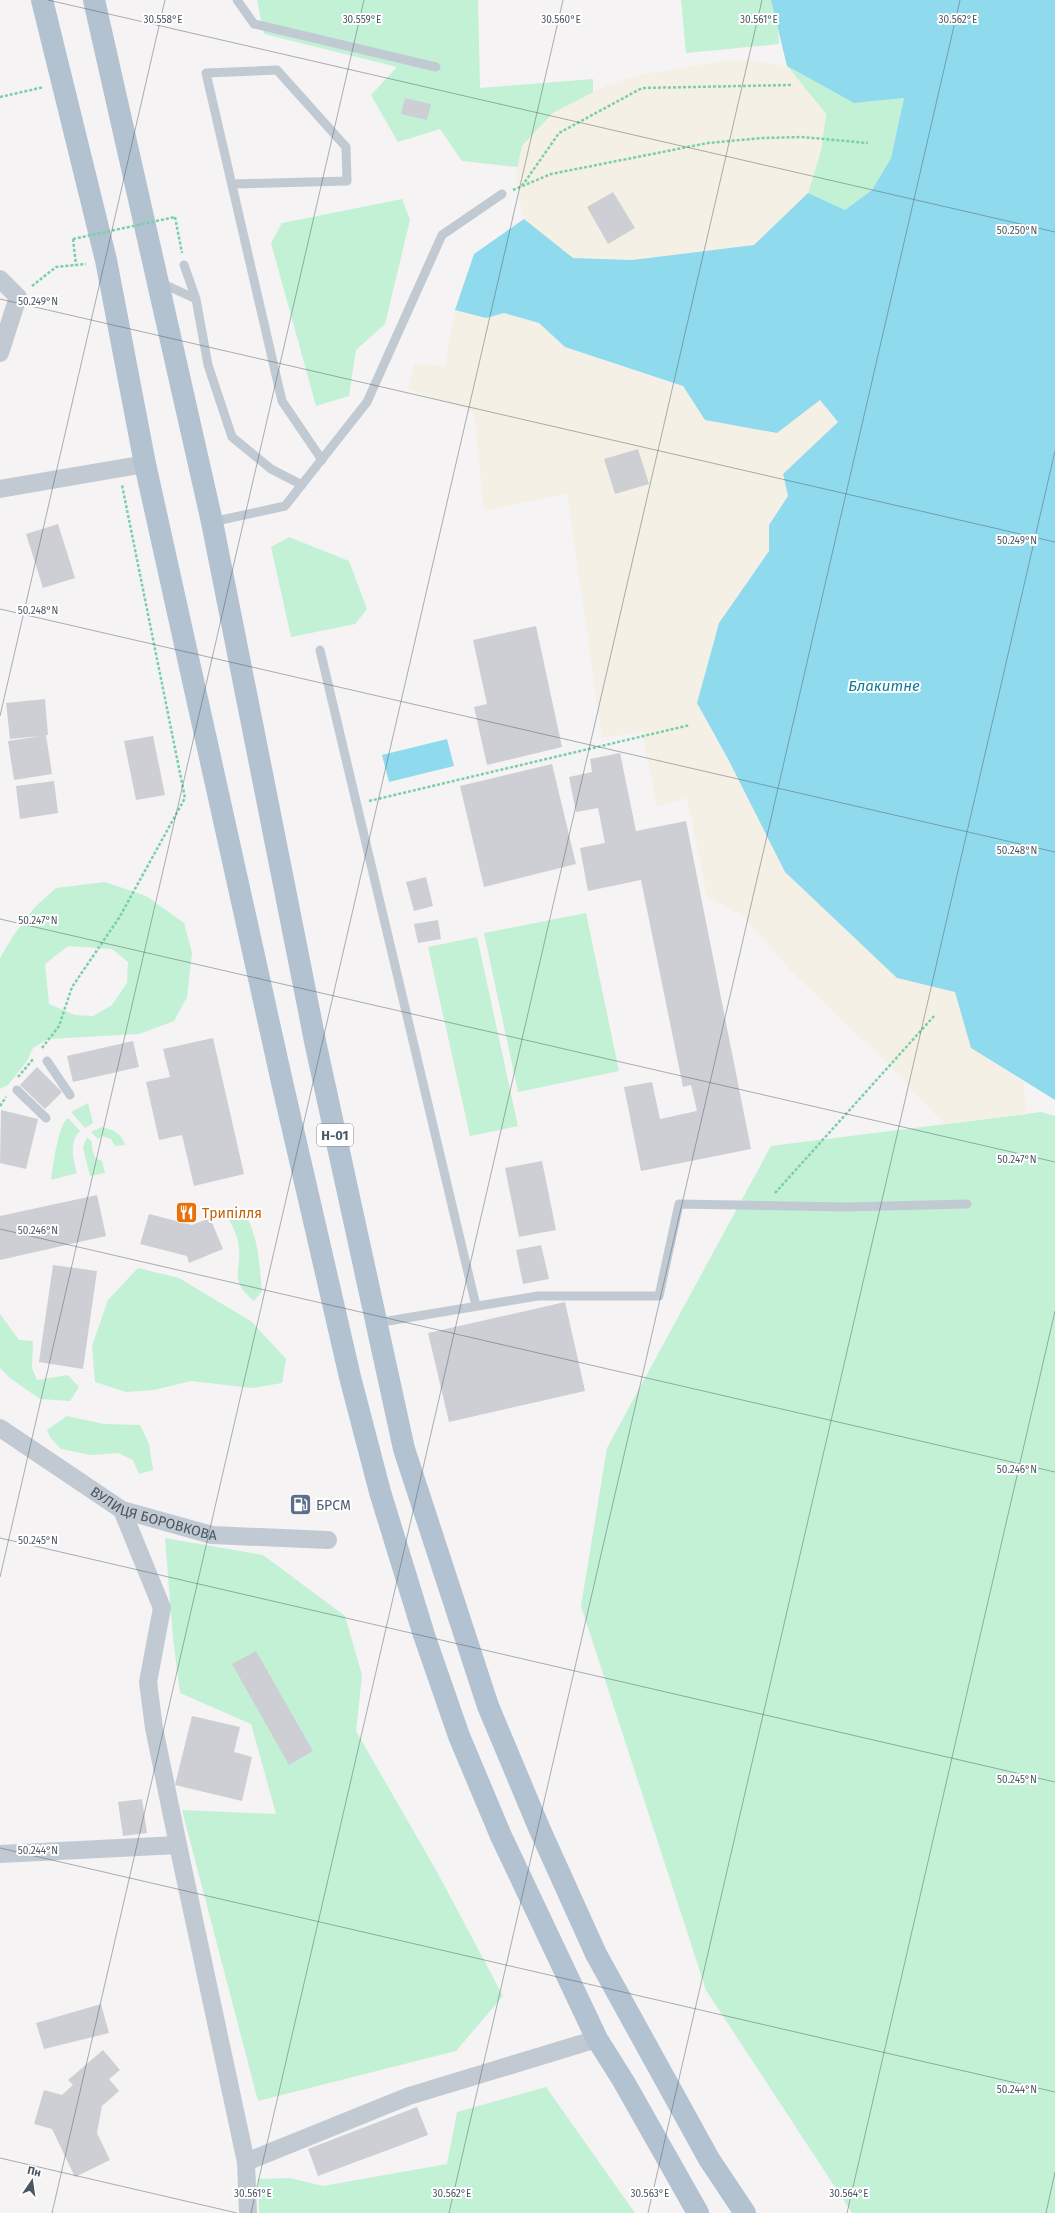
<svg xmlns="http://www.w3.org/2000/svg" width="1055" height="2213" font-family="'Fira Sans',sans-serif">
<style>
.green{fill:#c3f1d5;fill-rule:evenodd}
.sand{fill:#f5f0e5}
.water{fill:#90daee}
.building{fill:#cdcfd5}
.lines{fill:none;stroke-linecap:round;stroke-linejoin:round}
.path{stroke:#7ad0a6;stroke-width:2.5;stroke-dasharray:3 2;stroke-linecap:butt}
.service{stroke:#c1cad2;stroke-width:9}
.minor{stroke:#c1cad2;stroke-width:18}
.primary{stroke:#b3c2d1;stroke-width:22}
.path-bridge{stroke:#7ad0a6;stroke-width:2.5;stroke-dasharray:3 2;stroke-linecap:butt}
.ticks{fill:none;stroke:#4a5661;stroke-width:1;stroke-opacity:0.45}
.labels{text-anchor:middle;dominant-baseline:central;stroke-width:4;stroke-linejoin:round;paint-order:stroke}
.shield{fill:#fff;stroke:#808990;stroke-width:1}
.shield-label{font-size:13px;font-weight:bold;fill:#4a5661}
.food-label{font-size:14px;fill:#c56008;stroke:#fff;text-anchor:start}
.service-label{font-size:14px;fill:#4e5e75;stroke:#fff;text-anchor:start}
.street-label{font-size:14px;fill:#4a5661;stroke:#fff}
.water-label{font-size:15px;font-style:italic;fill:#0c7c9b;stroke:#fff}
.ticks-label{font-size:10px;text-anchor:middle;fill:#4a5661;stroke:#fff;stroke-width:4;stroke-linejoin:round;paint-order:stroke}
</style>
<rect width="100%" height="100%" fill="#f5f3f3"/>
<!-- green -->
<path class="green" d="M257,0H478L480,88L593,79V93L553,113L522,146L518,167L462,161L440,129L398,142L371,95L397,67L264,34Z
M681,0H775L779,44L686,53Z
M787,66L854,103L904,98L891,158L872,190L845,210L808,193L821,150L826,114Z
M402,199L410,220L385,324L356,350L349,396L316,406L271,243L282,223Z
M289,537L349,561L367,609L355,624L291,637L271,547Z
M105,882L146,896L184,923L192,953L187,997L174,1021L139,1034L48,1039L33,1048L27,1061L8,1085L0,1089V958L13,936L35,907L56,888ZM68,946L112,949L128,962L127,983L112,1005L93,1016L75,1015L49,1004L45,964Z
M586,913L619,1071L518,1092L484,933Z
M477,937L518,1126L470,1136L428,947Z
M88,1103L93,1123L85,1128L71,1112Z
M1041,1112L1055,1116V2213H852L706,1990L581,1606L607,1448L771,1146Z
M68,1118L80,1131C69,1141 73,1160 77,1173L51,1180C53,1167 58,1124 68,1118Z
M102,1127C114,1130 121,1133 125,1145L115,1146L111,1139L102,1136L98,1139L91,1132Z
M87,1137L92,1142V1148L95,1158L102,1161L105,1173L90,1176L83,1148Z
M243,1211C259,1235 259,1263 262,1291L254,1301C226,1278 244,1270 238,1242C237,1234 232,1226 229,1219Z
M138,1268L179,1278L252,1322L286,1359L282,1383L252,1388L191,1381L154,1390L126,1392L95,1382L92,1346L108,1300Z
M0,1314L19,1340L33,1341L32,1368L37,1380L68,1375L79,1387L70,1401L40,1399L10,1378L0,1368Z
M67,1416L104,1424L140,1425L149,1444L153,1470L139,1474L133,1460L118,1453L91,1455L61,1449L50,1437L47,1430Z
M165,1538L263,1555L345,1616L362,1675L356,1731L437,1872L503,1996L456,2051L258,2101L182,1810L276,1814L251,1724L180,1693L173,1638Z
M546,2087L635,2213H259L258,2179L290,2178L323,2186L447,2164L457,2112Z"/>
<!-- sand -->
<path class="sand" d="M737,59L787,66L826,114L821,150L808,193L754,245L632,260L573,258L524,219L515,180L522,146L553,113L605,86L638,75Z
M455,310L486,318L503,313L539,323L565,347L683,386L706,420L777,433L820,399L838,422L783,474L788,496L769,525V551L719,623L697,703L728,759L785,872L897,977L955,992L971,1048L1023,1081L1027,1114L944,1124L888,1064L794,974L742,915L707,897L687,798L657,807L642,732L602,738L567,494L484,511L474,413L408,389L414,363L445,366Z"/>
<!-- water -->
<path class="water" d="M771,0H1055V1100L971,1048L955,992L897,978L785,872L728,759L697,703L719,623L769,551V525L788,496L783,474L838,422L820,400L777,433L705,420L683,386L565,347L539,323L504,313L486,318L455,310L474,254L524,219L573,258L632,260L754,245L808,193L845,210L872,190L891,158L904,98L854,103L787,66Z
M447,739L454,766L389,782L382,755Z"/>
<!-- building -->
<path class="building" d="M405,98L431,104L427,120L401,114Z
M613,192L635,228L608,244L587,207Z
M638,449L649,484L615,494L604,459Z
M58,524L75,578L43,588L26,534Z
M536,626L562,747L487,765L474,707L487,704L473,640Z
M45,699L48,735H46L52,774L14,780L8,741L42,736L10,739L6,703Z
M153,736L165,795L136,800L124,741Z
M620,753L636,831L686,821L751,1149L641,1171L624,1087L652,1082L660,1119L697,1111L691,1085L683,1087L641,880L588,891L580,848L605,843L598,808L576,812L569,777L592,772L590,759Z
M552,764L576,864L484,887L460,786Z
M54,781L58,813L20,819L16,786Z
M426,877L433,906L414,911L406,882Z
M438,920L441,939L418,943L414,924Z
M213,1038L244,1174L194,1186L182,1135L159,1140L146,1082L170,1077L163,1049Z
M133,1041L139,1067L73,1082L67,1056Z
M37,1067L62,1092L45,1109L20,1085Z
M1,1110L38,1119L26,1169L0,1163Z
M542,1161L556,1230L519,1237L505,1168Z
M97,1195L106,1236L0,1260V1216Z
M149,1214L192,1225L210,1218L223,1249L189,1263L187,1256L140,1244Z
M541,1245L549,1279L523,1284L516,1250Z
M53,1265L97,1271L83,1369L39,1362Z
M565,1302L585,1391L449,1422L428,1333Z
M256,1651L313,1751L289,1765L232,1664Z
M192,1716L240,1727L234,1752L252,1757L242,1801L175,1785Z
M142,1799L147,1833L123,1836L118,1802Z
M101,2004L109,2033L44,2049L36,2023Z
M103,2050L120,2070L109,2079L119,2091L102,2106L97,2133L110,2160L75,2177L52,2129L34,2124L44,2090L62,2095L73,2085L68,2080Z
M417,2107L428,2135L318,2176L308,2149Z"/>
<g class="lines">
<!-- path -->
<path class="path" d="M0,97L44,87
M522,186L559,133L642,88L792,85
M513,190L551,174L708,143L762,138L802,137L868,143
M175,217L182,253
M73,239L76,265
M32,286L56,267L86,264
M369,801L690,725
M42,1048L59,1026L72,987L119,918L185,798L122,485
M18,1077L34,1058
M0,1106L6,1097
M775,1193L935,1015"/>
<!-- service -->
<path class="service" d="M237,0L254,24L436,67
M232,184L347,181L346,147L277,70L206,73L282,401L322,460
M184,265L196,299L208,365L232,437L271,469L302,485
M159,282L196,299
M212,522L285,506L367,402L442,235L502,194
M320,650L476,1306
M47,1061L70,1095
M17,1090L46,1118
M376,1323L538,1296H659L679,1204L846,1207L967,1204"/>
<!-- minor -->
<g class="minor">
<path d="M0,279L18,297L0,353"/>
<path d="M0,489L145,464"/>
<path id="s1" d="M0,1428L122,1510L212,1535L328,1540"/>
<path d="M122,1510L162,1608L148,1682L154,1728L178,1845"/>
<path d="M0,1854L178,1845L246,2162L248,2213"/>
<path d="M246,2162L409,2096L597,2039"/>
</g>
<!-- primary -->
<path class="primary" d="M42,0L106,260L145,464L282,1082L350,1377L380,1492L424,1635L459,1736L501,1836L597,2039L624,2082L698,2213
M94,0L212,522L316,1046L404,1449L488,1706L540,1830L596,1954L709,2159L745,2213"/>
<!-- path-bridge -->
<path class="path-bridge" d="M73,239L175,217"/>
</g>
<!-- ticks -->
<path class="ticks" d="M48,0L1055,232M0,299L1055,542M0,609L1055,852M0,716L165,0M0,919L1055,1162M0,1229L1055,1472M0,1538L1055,1782M0,1577L364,0M0,1848L1055,2092M0,2158L237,2213M52,2213L563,0M251,2213L762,0M449,2213L960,0M648,2213L1055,451M847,2213L1055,1311M1046,2213L1055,2172"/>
<!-- icons -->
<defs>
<symbol id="restaurant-square" viewBox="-11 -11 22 22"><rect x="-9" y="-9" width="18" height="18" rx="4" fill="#e8710a" stroke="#fff"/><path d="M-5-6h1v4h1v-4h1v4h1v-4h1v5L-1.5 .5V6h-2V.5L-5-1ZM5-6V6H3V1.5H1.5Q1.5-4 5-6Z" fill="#fff"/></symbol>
<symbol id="fuel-square" viewBox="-11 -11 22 22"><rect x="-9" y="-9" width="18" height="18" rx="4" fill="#5c6f8a" stroke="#fff"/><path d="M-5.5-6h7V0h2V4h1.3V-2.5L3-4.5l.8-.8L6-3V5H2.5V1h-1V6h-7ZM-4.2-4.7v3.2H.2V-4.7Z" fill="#fff"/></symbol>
</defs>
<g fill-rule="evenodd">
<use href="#restaurant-square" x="174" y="1200" width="25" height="25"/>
<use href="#fuel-square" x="288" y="1492" width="25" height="25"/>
</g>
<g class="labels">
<!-- shield labels -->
<rect class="shield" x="317" y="1124" width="36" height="22" rx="3"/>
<g class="shield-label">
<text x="335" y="1135">Н-01</text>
</g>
<!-- food labels -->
<g class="food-label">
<text x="202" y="1213">Трипілля</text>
</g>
<!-- service labels -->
<g class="service-label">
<text x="316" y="1505">БРСМ</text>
</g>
<!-- street labels -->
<g class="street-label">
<text stroke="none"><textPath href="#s1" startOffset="178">ВУЛИЦЯ БОРОВКОВА</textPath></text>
</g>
<!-- water labels -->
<g class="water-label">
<text x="884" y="686">Блакитне</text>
</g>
</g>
<g class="ticks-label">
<text x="163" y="23">30.558°E</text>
<text x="362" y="23">30.559°E</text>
<text x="561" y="23">30.560°E</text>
<text x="759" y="23">30.561°E</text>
<text x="958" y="23">30.562°E</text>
<text x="1017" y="234">50.250°N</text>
<text x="38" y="305">50.249°N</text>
<text x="1017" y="544">50.249°N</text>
<text x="38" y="614">50.248°N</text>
<text x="1017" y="854">50.248°N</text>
<text x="38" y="924">50.247°N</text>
<text x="1017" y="1163">50.247°N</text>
<text x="38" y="1234">50.246°N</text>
<text x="1017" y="1473">50.246°N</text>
<text x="38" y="1544">50.245°N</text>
<text x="1017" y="1783">50.245°N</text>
<text x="38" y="1854">50.244°N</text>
<text x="1017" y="2093">50.244°N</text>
<text x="253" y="2197">30.561°E</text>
<text x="452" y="2197">30.562°E</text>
<text x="650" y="2197">30.563°E</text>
<text x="849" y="2197">30.564°E</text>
</g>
<!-- north arrow -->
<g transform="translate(32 2181) rotate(13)" stroke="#ffffff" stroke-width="3" paint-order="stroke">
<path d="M0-3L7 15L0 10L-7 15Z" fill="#4a5661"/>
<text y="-6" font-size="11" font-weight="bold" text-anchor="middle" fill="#4a5661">Пн</text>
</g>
</svg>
